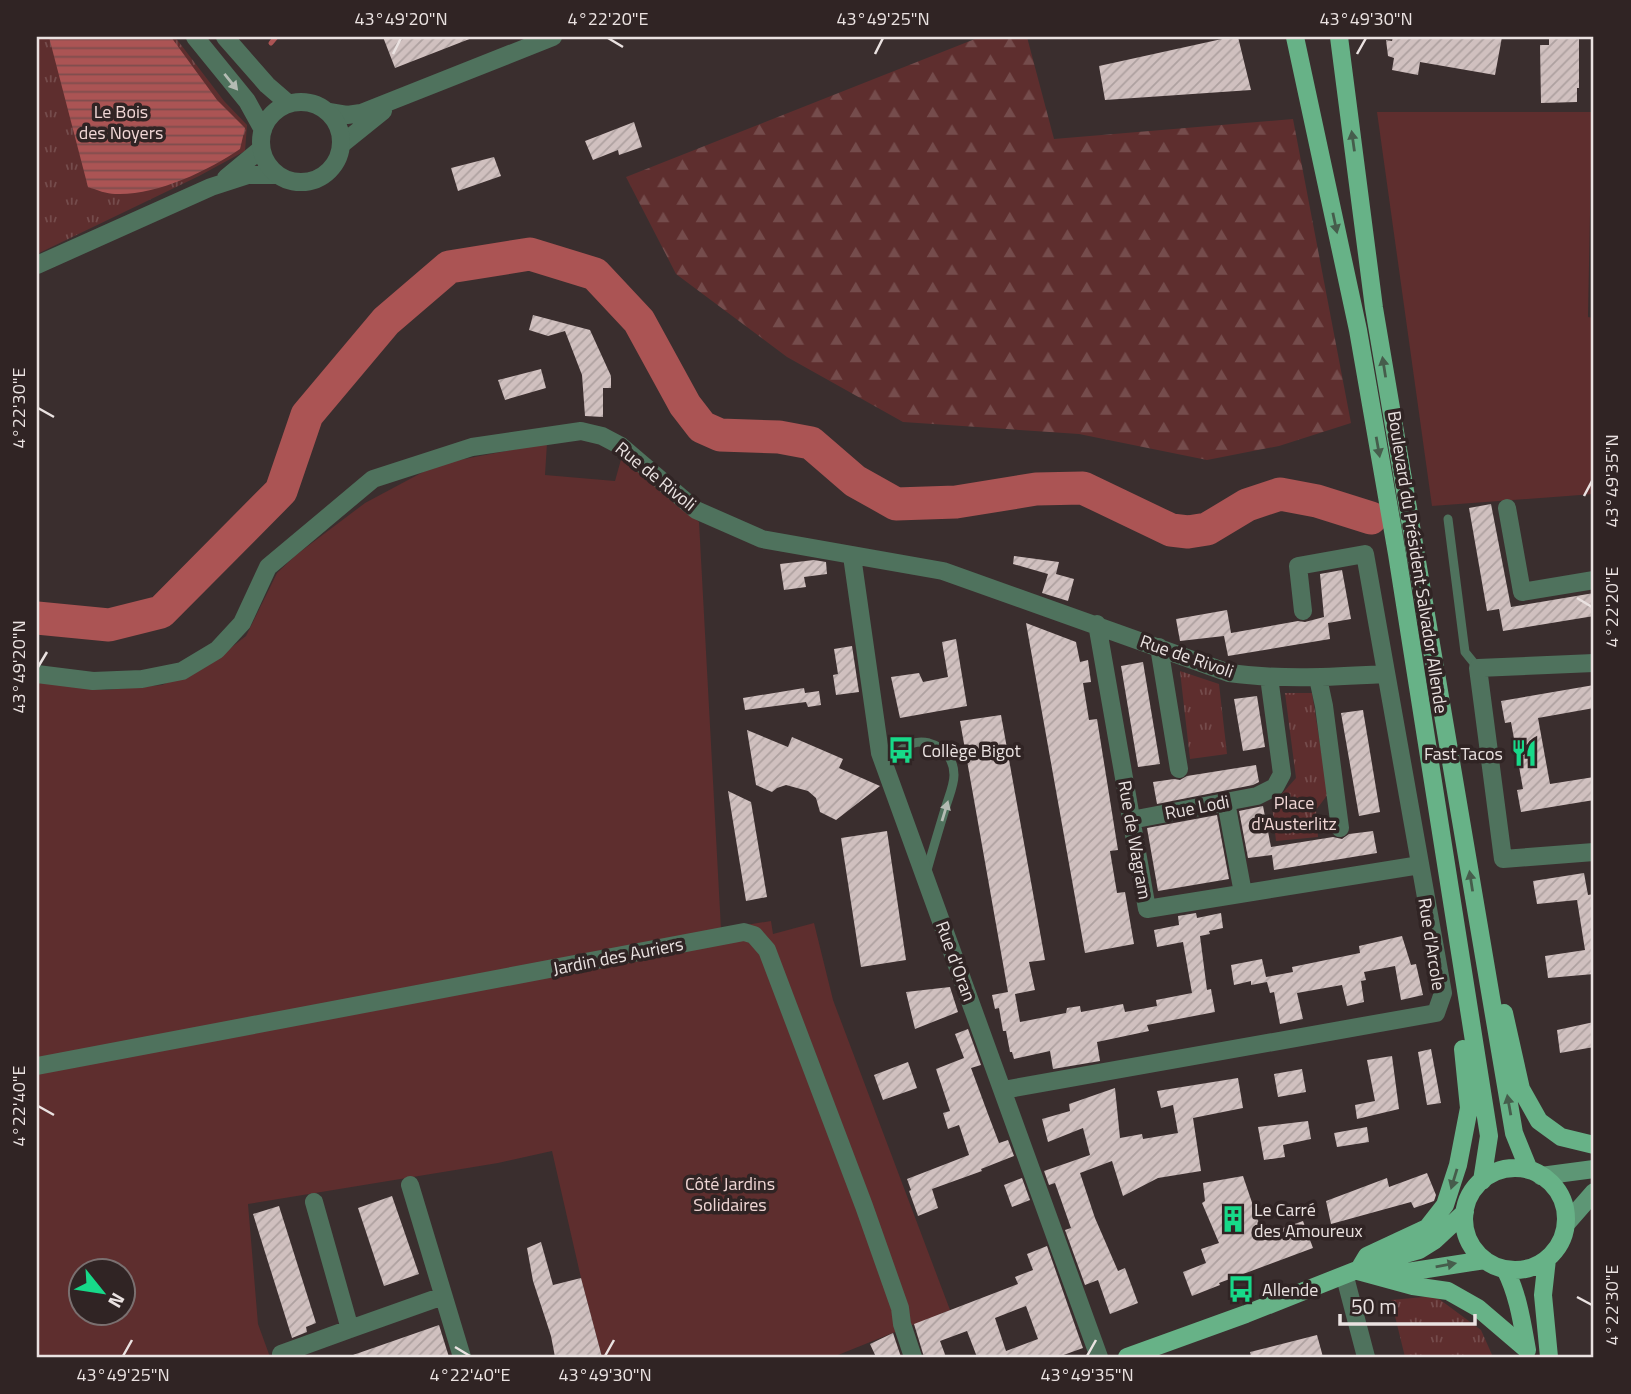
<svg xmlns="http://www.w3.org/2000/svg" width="1631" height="1394" font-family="'Titillium Web',sans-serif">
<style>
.green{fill:#5e2e2e;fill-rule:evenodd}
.forest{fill:url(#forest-firs)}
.park{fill:url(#park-tufts)}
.water{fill:url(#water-rules)}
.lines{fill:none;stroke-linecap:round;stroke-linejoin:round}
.stream{stroke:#ab5454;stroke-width:5}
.river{stroke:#ab5454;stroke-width:33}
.building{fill:url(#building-hatch);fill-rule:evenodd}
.service{stroke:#4f725d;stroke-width:9}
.minor{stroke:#4f725d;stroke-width:18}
.tertiary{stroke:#4f725d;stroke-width:18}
.secondary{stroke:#5d9675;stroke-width:18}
.primary{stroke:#67b287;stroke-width:18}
.oneway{fill:#b4bbb3}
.oneway2{fill:#465d4c}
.ticks{fill:none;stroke:#eae2e1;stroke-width:2.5}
.labels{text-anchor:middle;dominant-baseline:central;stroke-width:7;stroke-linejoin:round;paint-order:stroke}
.park-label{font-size:18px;fill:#f0d6d5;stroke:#302424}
.street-label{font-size:18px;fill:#eae2e1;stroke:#302424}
.poi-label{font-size:18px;fill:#eae2e1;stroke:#302424;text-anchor:start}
.neatline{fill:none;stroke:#eae2e1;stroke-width:2.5}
.ticks-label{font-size:18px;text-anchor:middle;fill:#eae2e1}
</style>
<defs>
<pattern id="forest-firs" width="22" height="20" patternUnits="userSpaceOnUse" patternTransform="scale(1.75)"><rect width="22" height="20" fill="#5e2e2e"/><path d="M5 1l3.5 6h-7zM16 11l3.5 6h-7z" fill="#754c4c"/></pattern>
<pattern id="park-tufts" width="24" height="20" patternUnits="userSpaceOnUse" patternTransform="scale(1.75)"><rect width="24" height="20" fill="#5e2e2e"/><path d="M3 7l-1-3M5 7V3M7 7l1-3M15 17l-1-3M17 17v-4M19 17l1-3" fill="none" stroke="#754c4c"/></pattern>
<pattern id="water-rules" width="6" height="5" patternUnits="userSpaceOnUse" patternTransform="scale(1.75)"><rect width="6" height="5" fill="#ab5454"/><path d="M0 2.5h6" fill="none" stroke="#7e4d4d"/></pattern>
<pattern id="building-hatch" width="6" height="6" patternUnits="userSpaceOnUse" patternTransform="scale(1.75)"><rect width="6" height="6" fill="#d0c0bf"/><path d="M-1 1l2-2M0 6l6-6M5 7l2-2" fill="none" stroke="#aea1a0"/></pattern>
</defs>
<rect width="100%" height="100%" fill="#3a2e2e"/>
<!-- green -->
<path class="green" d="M1377,112H1592L1588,317L1594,318V494L1432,506Z
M547,443L545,475L615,481L622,456L699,522L721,929L771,921L773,934L814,923L833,1000L950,1310L833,1357H602L581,1278L552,1151L498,1163L248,1204L258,1324L270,1357H37V682L106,690L162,685L210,664L246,636L277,573L296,555L365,503L438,464ZM80,1272H122V1314H80Z"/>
<!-- forest -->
<path class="forest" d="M980,37H1027L1054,139L1293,119L1351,423L1279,446L1207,460L1079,434L903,422L787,357L676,274L626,177Z"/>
<!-- park -->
<path class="park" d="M37,37H175L224,101L247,125L245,151L199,176L37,254Z
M1180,671L1219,684L1227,754L1190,759Z
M1285,693H1312L1328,794L1316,810L1318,837L1276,841L1272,805L1296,778Z
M1435,1296L1481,1330L1493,1357H1405L1391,1300Z"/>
<!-- water -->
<path class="water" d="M49,37H171L217,100L245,128L240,149C208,171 155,196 115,194C107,194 97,190 88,187Z"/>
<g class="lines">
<!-- stream -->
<path class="stream" d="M271,43L276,37"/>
<!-- river -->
<path class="river" d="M37,618L109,625L161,612L281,491L307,415L386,321L449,267L530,254L595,274L639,321L685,405L702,427L720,435L779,437L811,443L855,481L896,504L956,502L1036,489L1083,488L1171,530L1188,532L1207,529L1247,505L1280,494L1317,501L1371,518"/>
</g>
<!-- building -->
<path class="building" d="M383,37H472V38L395,68Z
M1231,37H1238L1251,90L1105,100L1099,66Z
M1393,37H1502L1495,75L1420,62L1418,75L1392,70L1394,58L1388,56L1386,40L1392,41Z
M1549,37H1579V88H1577V102L1541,103L1540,45H1549Z
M634,122L642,147L619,155L618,150L593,160L585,141Z
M494,157L501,176L458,191L451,168Z
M533,315L590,330L611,376V388H603V417L585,416L582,375L565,331L548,336L529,330Z
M541,369L546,388L505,400L498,380Z
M1491,504L1511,607L1594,593V616L1503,631L1499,609L1487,611L1469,508Z
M1014,556L1059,562L1056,574L1074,579L1068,601L1042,593L1048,574L1013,564Z
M814,560L826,562L827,574L804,577L806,587L784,590L780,564Z
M1342,570L1351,619L1328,623L1330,639L1228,656L1224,636L1180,641L1176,619L1227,610L1231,633L1298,621L1305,622L1324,617L1320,574Z
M1026,623L1076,642L1080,662L1088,660L1091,682L1083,683L1089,720L1097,719L1118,850L1110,851L1117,893L1125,892L1134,944L1085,953Z
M956,639L967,706L900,718L891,677L919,673L923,682L948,677L942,642Z
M852,646L859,692L836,695L833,675L838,674L834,649Z
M1143,662L1160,764L1138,767L1121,666Z
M1594,685V708L1538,718L1550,784L1594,777V800L1521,812L1517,790L1523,789L1511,722L1505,723L1501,701Z
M804,688L805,693L819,691L821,705L808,707L806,702L745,710L743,698Z
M1257,696L1265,747L1243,751L1234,699Z
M1363,710L1380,812L1359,816L1341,713Z
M1001,715L1045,960L1029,962L1035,990L1015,994L1020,1022L1066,1013L1067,1008L1080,1006L1081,1012L1123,1004L1125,1012L1157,1006L1156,1000L1192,993L1183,942L1157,947L1154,930L1179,925L1178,916L1196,913L1197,918L1221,913L1223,928L1209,931L1210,934L1200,936L1207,990L1211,989L1215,1012L1147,1025L1149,1031L1097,1042L1100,1061L1053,1069L1050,1051L1014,1059L1012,1052H1010L1006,1031H1003L999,1008L995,1009L992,995L1008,992L960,721Z
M747,730L788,747L792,737L843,759L839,768L880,786L836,820L820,812L816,798L808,791L786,785L777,788L772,792L756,785Z
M1256,765L1259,782L1253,785L1157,804L1153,782L1174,779L1180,780L1187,776Z
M728,791L751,802L767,897L746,901Z
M1263,806L1271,847L1333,837L1342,839L1349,834L1373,831L1377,853L1274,870L1272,855L1248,858L1239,811Z
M1217,815L1229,879L1158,891L1147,828Z
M887,831L906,960L861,967L841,838Z
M1584,873L1588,895L1594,894V974L1548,978L1545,956L1585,950L1577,900L1537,904L1533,881Z
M1402,936L1411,965L1416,964L1423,995L1401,1000L1395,966L1364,972L1366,980L1361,981L1364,1002L1347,1006L1342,985L1297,993L1303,1019L1280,1024L1274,992L1270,993L1267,982L1251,985V981L1234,985L1231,965L1262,959L1266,977L1293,972L1292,967L1360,953L1359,946Z
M950,987L958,1012L915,1029L906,992Z
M1594,1022V1047L1560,1053L1557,1030Z
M968,1029L981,1065L971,1068L988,1114L999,1143L1008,1140L1014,1156L981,1169L982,1171L932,1189L938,1208L918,1216L909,1191L911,1190L907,1179L969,1155L959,1125L948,1129L943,1113L950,1111L936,1069L964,1058L955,1034Z
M1431,1049L1441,1103L1427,1105L1418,1052Z
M1392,1056L1399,1109L1357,1119L1355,1105L1375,1101L1367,1060Z
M908,1062L917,1088L883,1100L874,1075Z
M1302,1069L1306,1092L1278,1097L1274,1074Z
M1238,1078L1243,1108L1193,1118L1201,1171L1158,1178L1123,1196L1112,1161L1080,1173L1095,1218L1118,1271L1125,1268L1138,1303L1110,1314L1098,1280L1085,1285L1065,1230L1071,1228L1055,1183L1049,1185L1044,1171L1090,1155L1083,1128L1048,1142L1042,1119L1070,1111L1069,1104L1115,1088L1120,1138L1142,1134L1143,1139L1178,1133L1173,1105L1161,1108L1157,1091Z
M1308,1121L1311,1139L1283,1145L1285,1157L1264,1160L1258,1127Z
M1367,1127L1369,1142L1337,1147L1334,1133Z
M1427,1173L1436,1195L1434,1201L1414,1208L1411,1202L1331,1224L1326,1201L1387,1178L1389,1187Z
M1243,1176L1263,1235L1303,1221L1313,1248L1219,1283L1220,1285L1192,1296L1183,1272L1206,1263L1201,1249L1219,1243L1202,1203L1205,1201L1203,1183Z
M1022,1178L1030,1200L1012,1207L1004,1185Z
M392,1196L419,1274L384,1286L358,1208Z
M279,1206L316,1323L306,1327L307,1332L292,1338L253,1214Z
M541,1242L553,1285L581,1278L602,1357H555L551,1336L533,1281L527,1248Z
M1047,1246L1083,1348L1058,1357H977L967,1331L940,1341L946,1357H924L914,1324L1018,1284L1015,1277L1033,1270L1027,1254ZM1026,1306L1038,1339L1006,1351L995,1318Z
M439,1325L449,1357H353V1355Z
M893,1333L901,1357H876L870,1344Z
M1317,1335L1323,1357H1251L1250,1352Z"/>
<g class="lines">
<!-- service -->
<path class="service" d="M1448,519L1465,652L1478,668
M885,768C897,753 908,738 929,743C944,747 954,759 954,775C954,785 949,796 946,806C939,829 932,852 926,874"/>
<!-- minor -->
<path class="minor" d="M329,112L347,115L361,113L553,37
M342,144L383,111
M226,178L261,149
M37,265L211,187L248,175H276
M1507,508L1522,592L1594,580
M852,556L880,753L1099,1357
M1097,624L1147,909L1420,865
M1159,647L1179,769
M1594,663L1478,668L1503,859L1594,852
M37,674L93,681L142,679L182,671L217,650L242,623L268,567L373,479L472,447L581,431L602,436L621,446L696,510L762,539L943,571L1229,673C1281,680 1333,677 1386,674
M1318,678L1324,706L1340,828
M1226,802L1243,893
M1131,820L1257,796L1275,787L1282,774L1269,677
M37,1066L744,932L754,935L767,950L864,1206L900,1308L902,1324L913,1357
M1003,1090L1436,1013L1443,993L1365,554L1298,566L1303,611
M410,1185L462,1357
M314,1202L350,1329L443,1296
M1345,1277L1366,1357
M281,1354L350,1329"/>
<!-- tertiary -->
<path class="tertiary" d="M195,37L247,101L263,130
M225,37L267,85L289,104
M261 142a40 40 0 1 1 80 0a40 40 0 1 1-80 0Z"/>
<!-- secondary -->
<path class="secondary" d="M1541,1176L1594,1169
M1566,1224L1594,1192"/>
<!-- primary -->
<path class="primary" d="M1295,37L1358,330L1397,554L1489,1136L1482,1181
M1339,37L1374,308L1514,1133L1529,1170
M1504,1013L1521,1089L1539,1121L1561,1137L1594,1145
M1464 1219a51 51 0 1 1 102 0a51 51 0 1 1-102 0Z
M1547,1259L1543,1295L1549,1357
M1505,1269C1518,1294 1522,1322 1527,1350
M1358,1271L1367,1256L1427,1228L1445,1205L1458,1165L1469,1108L1463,1049
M1358,1271L1413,1286L1448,1291L1478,1308L1526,1349
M1382,1272L1401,1273L1485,1260
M1127,1357L1246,1314L1377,1262L1419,1250L1435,1240L1465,1212"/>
</g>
<!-- one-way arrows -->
<defs><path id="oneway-solid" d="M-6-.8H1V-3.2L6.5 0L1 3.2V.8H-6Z" transform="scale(1.75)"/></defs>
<g class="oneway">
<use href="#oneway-solid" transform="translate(231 82) rotate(51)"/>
<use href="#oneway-solid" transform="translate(945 811) rotate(-73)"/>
</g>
<g class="oneway2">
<use href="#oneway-solid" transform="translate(1353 141) rotate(-98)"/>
<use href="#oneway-solid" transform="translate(1335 223) rotate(78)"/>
<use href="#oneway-solid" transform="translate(1384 367) rotate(-99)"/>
<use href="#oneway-solid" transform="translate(1378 447) rotate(80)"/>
<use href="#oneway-solid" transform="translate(1471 881) rotate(-99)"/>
<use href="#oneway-solid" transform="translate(1509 1105) rotate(-100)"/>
<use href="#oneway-solid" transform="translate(1454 1179) rotate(107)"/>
<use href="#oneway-solid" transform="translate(1446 1265) rotate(-10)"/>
</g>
<!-- ticks -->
<path class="ticks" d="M608,38L623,47M393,54L401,38M875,54L883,38M1357,54L1366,38M38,408L54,417M1584,496L1592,481M1577,598L1592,607M38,667L47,652M38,1106L54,1115M1577,1297L1592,1305M455,1347L470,1356M123,1356L132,1340M605,1356L614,1340M1087,1356L1096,1340"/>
<!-- icons -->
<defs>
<symbol id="bus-bare" viewBox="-9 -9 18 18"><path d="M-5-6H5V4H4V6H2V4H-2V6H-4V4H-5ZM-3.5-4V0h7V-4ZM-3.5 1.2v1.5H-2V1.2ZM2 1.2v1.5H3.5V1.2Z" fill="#17d989" stroke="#302424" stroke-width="2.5" paint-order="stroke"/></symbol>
<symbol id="restaurant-bare" viewBox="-9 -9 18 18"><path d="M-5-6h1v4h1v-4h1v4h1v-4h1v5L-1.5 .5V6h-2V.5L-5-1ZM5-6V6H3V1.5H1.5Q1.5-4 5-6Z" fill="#17d989" stroke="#302424" stroke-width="2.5" paint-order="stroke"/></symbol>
<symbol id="building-bare" viewBox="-9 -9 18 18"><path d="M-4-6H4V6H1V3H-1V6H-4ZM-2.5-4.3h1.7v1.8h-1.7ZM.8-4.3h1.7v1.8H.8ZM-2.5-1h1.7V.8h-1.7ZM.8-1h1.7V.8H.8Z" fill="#17d989" stroke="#302424" stroke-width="2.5" paint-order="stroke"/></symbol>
</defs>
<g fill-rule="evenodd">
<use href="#bus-bare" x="882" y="731" width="38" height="38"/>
<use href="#restaurant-bare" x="1505" y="734" width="38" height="38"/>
<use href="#building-bare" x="1214" y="1200" width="38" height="38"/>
<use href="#bus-bare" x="1222" y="1270" width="38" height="38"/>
</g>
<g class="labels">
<!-- park labels -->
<g class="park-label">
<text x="121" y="111">Le Bois<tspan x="121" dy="21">des Noyers</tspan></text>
<text x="1294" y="802">Place<tspan x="1294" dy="21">d'Austerlitz</tspan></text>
<text x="730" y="1183">Côté Jardins<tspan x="730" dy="21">Solidaires</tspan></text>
</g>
<!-- street labels -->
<g class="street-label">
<text transform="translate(656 476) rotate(39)">Rue de Rivoli</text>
<text transform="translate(1418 562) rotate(81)">Boulevard du Président Salvador Allende</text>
<text transform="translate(1187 656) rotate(19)">Rue de Rivoli</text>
<text transform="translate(1197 807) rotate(-11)">Rue Lodi</text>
<text transform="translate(1135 840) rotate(80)">Rue de Wagram</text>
<text transform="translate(1432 944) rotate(81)">Rue d'Arcole</text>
<text transform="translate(618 956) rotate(-11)">Jardin des Auriers</text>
<text transform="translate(956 961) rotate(70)">Rue d'Oran</text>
</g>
<!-- poi labels -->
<g class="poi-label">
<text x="922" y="750">Collège Bigot</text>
<text x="1503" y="753" text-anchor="end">Fast Tacos</text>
<text x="1254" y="1209">Le Carré<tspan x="1254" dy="21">des Amoureux</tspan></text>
<text x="1262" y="1289">Allende</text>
</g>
</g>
<!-- border -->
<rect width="1631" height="1394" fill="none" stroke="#302424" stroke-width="77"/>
<!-- north arrow -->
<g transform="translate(102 1292) rotate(120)"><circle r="33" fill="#302424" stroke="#7a7070" stroke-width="2"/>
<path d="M0-5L12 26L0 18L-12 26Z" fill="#17d989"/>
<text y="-10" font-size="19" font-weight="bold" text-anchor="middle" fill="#eae2e1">N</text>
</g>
<!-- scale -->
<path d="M1340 1314v10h135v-10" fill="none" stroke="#eae2e1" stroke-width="3.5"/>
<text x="1351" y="1314" font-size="21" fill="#eae2e1" stroke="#302424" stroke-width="5" paint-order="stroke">50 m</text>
<rect x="38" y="38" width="1554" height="1318" class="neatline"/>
<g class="ticks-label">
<text x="401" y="25">43°49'20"N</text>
<text x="608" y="25">4°22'20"E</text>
<text x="883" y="25">43°49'25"N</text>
<text x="1366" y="25">43°49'30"N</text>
<text transform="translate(19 408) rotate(-90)" y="6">4°22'30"E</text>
<text transform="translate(1612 481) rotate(-90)" y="6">43°49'35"N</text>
<text transform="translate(1612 607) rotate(-90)" y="6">4°22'20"E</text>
<text transform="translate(19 667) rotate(-90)" y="6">43°49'20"N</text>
<text transform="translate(19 1106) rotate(-90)" y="6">4°22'40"E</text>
<text transform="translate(1612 1305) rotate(-90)" y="6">4°22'30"E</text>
<text x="123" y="1381">43°49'25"N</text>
<text x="470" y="1381">4°22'40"E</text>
<text x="605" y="1381">43°49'30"N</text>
<text x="1087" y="1381">43°49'35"N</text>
</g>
</svg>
